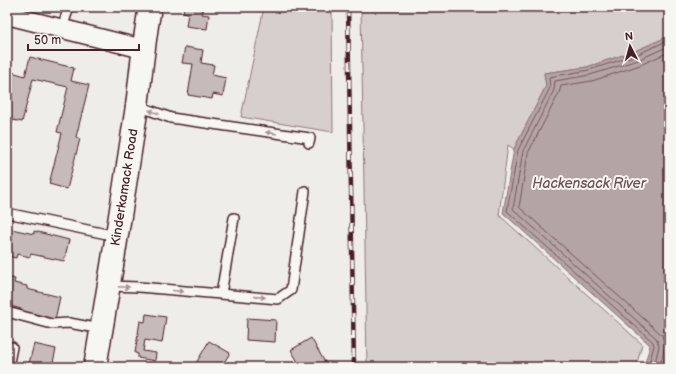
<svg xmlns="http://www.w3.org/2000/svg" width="676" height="374" font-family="'Balsamiq Sans',sans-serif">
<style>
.green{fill:#d7cfce;stroke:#90777c}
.water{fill:#b4a4a5;stroke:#8a6f74}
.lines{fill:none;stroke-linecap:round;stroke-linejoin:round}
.shore{stroke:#74545c;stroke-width:1}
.building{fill:#c6babb;stroke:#4a1f2b}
.service-casing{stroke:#4a1f2b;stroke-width:12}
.minor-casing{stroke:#4a1f2b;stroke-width:21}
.primary-casing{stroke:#4a1f2b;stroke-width:25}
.service{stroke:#f6f6f2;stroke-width:9}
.minor{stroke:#f6f6f2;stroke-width:18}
.primary{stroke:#f6f6f2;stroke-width:22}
.rail-casing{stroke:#4a1f2b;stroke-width:4.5}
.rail{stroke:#f6f6f2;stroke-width:3;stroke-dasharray:9;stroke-linecap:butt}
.oneway{fill:#a99598}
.labels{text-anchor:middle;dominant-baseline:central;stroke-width:4;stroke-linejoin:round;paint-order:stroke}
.street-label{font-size:13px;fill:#4a1f2b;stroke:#f6f6f2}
.water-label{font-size:14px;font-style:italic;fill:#6f4e56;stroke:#f6f6f2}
</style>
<rect width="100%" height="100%" fill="#efedea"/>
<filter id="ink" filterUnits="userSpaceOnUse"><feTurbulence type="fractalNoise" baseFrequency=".025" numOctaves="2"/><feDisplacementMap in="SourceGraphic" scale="8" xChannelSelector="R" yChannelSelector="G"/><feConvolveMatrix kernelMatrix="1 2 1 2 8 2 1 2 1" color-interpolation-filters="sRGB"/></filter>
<g filter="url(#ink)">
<!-- green -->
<path class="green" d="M264,7H332L333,132L241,117Z
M361,7H669V36L635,51L587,67L544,73L546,86L514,149L508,145L499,215L642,344L636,367H367Z"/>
<!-- water -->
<path class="water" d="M669,36V367H644L650,345L503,213L514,149L546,86L544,73L587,67L635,51Z"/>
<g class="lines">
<!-- shore -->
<path class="shore" d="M648,367L654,346L653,342L507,211L518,150L550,88L549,77L589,70L636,55L669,40
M654,367L659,346L657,339L513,209L523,151L554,90L555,81L590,75L638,60L669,46
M660,367L665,345L662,335L519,207L528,153L559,93L561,86L592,81L640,65L669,52"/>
</g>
<!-- building -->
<path class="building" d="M184,7H203L202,14L209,15L207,29L186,26L188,13L183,12Z
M185,47L203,50L201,63L214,65L212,75L226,78L223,96L213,94L212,99L188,95L193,64L182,63Z
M30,57L74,68L71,81L89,85L76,137L80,139L67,189L49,184L62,133L57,132L68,87L33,79L22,122L13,120L8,137H7V94L12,72L25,76Z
M7,228L34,234V231L69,240L64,261L31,254L30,257L17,254L16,258L7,256Z
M7,277L15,279L14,283L27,286V289L60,297L55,320L20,312L21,309L7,305Z
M146,314L166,317L162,343L145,340L143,351L156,353L155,361L138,358V354L135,353L140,321L145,322Z
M247,318L276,320L275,342L246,340Z
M311,338L326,364L320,367H301L291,350Z
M209,341L230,353L221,367H197L195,365Z
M34,344L56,349L52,367H28Z"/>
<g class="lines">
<defs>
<path id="service" d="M62,28L69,7
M138,106L171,118L310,138L309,143
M7,213L116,236
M109,286L139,287L278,299L291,290L305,191
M221,294L234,218
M7,312L52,324L69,323L101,329
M8,367L12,347"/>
<path id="minor" d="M7,15L143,49"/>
<g id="primary">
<path id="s1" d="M95,367C110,280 124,193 137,106C141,73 144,40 150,7"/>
</g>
</defs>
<!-- service casing -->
<use href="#service" class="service-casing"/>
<!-- minor casing -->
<use href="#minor" class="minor-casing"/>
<!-- primary casing -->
<use href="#primary" class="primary-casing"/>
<!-- service -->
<use href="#service" class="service"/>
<!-- minor -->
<use href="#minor" class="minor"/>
<!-- primary -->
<use href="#primary" class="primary"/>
<defs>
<path id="rail" d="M348,7L354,367"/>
</defs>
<!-- rail casing -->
<use href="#rail" class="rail-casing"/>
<!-- rail -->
<use href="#rail" class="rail"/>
</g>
<!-- one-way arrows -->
<defs><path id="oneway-solid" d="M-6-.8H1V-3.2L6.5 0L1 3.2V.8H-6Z"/></defs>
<g class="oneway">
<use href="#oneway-solid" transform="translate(154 112) rotate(-160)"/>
<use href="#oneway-solid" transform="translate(271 133) rotate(-172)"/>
<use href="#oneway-solid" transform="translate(124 287) rotate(1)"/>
<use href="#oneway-solid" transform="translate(178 291) rotate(5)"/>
<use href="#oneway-solid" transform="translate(260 297) rotate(4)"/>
</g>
</g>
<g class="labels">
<!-- street labels -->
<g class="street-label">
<text stroke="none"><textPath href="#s1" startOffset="182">Kinderkamack Road</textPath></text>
</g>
<!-- water labels -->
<g class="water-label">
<text x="589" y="183">Hackensack River</text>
</g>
</g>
<!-- margin -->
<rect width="676" height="374" fill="none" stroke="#f6f6f2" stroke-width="24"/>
<rect x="12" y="12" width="652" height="350" fill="none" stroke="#4a1f2b" stroke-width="1.5" filter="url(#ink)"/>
<!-- north arrow -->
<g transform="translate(630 46) rotate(354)" stroke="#f6f6f2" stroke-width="3" paint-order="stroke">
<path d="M0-3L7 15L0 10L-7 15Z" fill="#4a1f2b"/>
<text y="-6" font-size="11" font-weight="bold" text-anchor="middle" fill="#4a1f2b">N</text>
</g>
<!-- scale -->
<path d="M28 44v6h111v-6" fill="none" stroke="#4a1f2b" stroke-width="2"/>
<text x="34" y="44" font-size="12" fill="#4a1f2b" stroke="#f6f6f2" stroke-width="3" paint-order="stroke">50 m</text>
</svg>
